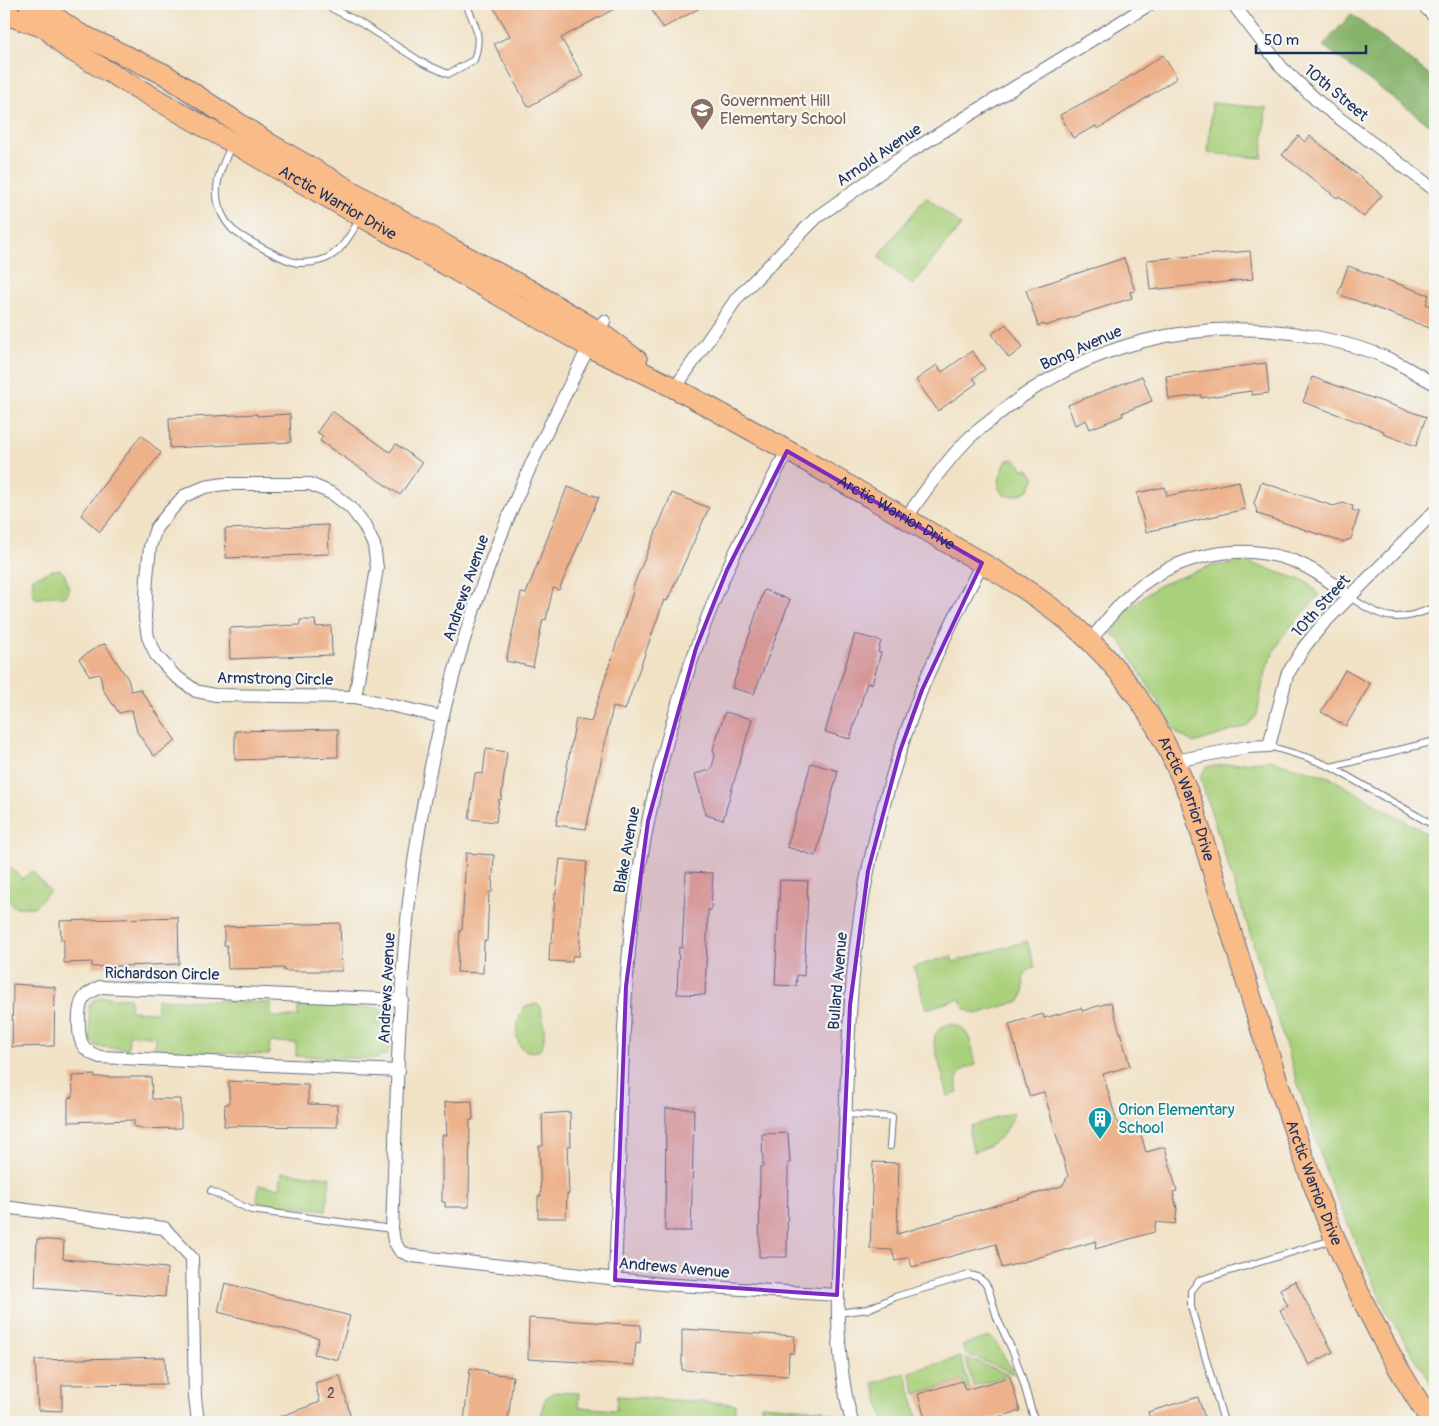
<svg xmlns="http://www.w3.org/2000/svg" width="1439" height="1426" font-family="Pangolin,sans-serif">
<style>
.green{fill:#a9d07a;stroke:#62806c}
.forest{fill:#86b26a;stroke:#507064}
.building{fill:#edb28c}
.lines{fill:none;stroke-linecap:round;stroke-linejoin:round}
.service-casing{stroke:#666e82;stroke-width:8}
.minor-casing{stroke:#666e82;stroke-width:14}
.primary-casing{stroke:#666e82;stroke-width:22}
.service{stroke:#fff;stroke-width:6}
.minor{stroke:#fff;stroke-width:12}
.primary{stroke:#f9bc89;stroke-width:20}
.marked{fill:#7b2cbf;fill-opacity:0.2;stroke:#7b2cbf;stroke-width:4;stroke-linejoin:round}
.labels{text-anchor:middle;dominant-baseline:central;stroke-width:4.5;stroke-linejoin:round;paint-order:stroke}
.number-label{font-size:14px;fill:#50506a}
.street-label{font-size:16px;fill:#1b2f5e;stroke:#f6f6f2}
.education-label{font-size:16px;fill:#785e54;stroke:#f6f6f2;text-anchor:start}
.culture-label{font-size:16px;fill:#0d838f;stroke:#f6f6f2;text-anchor:start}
</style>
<rect width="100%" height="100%" fill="#f6f6f2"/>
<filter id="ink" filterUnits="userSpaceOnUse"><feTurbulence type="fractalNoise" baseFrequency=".02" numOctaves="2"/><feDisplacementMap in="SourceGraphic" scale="10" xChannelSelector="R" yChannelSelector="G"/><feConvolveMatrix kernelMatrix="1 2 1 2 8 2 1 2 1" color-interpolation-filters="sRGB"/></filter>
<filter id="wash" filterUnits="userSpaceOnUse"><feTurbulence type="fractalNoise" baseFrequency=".0096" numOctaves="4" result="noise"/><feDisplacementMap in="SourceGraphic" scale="20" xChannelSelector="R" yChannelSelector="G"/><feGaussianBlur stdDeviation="1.12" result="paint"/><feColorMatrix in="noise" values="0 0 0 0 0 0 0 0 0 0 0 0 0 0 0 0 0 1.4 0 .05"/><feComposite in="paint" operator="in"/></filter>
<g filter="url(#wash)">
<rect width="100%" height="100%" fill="#f1e2c6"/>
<!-- green -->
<path class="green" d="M1212,103L1266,108L1262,158L1208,153Z
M926,197L961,225L913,285L878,257Z
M1014,459L1019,463L1022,469H1028L1035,477L1029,490C1024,492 1019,495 1014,496C989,498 1001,472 1007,460Z
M1247,562L1308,582L1319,595L1281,638L1265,671L1257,715L1247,726L1194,743L1177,733L1120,640L1112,635L1130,606L1160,585L1210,566Z
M60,569C66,574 68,584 69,592L66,596C61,598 58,596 53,596C46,596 42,599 35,598L32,589L33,578L53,570Z
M1269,760L1329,777L1435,838V1390L1386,1311L1328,1178L1200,777L1206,767Z
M4,867H10L22,879L32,871L50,891L34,907H14L8,899H4Z
M1027,941L1035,967C1014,976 1030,988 1020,1001L977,1014L966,1010L959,999L926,1009L914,967L951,956L953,962Z
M101,997L130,998V1011L157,1012V999L271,1003V1017H298V1004L380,1008V1011L387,1012L389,1016V1050L386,1055L378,1056V1059L296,1056V1043L270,1042L269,1055L155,1050V1036L129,1035L128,1049L98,1047L90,1040L89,1006L92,1001Z
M537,1004L540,1006C543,1018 548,1042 539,1051C510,1057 515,1024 524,1007Z
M951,1024C971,1026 972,1049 976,1065C959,1069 954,1076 958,1093L948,1096L934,1044L935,1035L941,1027Z
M1014,1112C1009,1134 994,1145 974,1152L969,1133L971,1126Z
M282,1172L330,1177L326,1210L257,1202L259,1185L280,1188Z
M990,1337L994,1340L1015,1374L965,1354L962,1345Z
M961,1357L970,1388L965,1390L962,1381L916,1394L909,1372Z
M966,1358L1009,1375L973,1386Z
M905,1373L919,1422H885L873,1383Z
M556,1392L579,1393L578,1407L616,1410L617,1396L735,1404V1418L761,1420V1405L824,1410V1413L833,1414L836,1422H541C543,1409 541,1395 556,1392Z"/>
<!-- forest -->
<path class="forest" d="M1351,14L1435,79V129L1323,46Z"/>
<g id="blocks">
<!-- building -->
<path class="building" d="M492,4H623L561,38L583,76L528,107L494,44L510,36Z
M648,4H707L663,28Z
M1163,55L1177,78L1109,122L1098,129L1096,126L1073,138L1060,115L1118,84Z
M1298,136L1305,142L1310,136L1382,195L1364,217L1339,196L1337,198L1282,155Z
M1250,251L1253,279L1150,290L1147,260Z
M1124,258L1135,291L1130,292L1132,298L1045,326L1044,324L1038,326L1026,290Z
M1348,266L1429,295L1426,304L1435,308V330L1338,294Z
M1006,324L1023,347L1009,358L992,334Z
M972,351L985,369L973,378L977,383L938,411L916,380L937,365L942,372Z
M1266,363L1269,393L1252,395L1251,391L1201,398V395L1169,399L1166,376Z
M1142,376L1152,401L1122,413L1123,416L1090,429L1086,420L1075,425L1068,405Z
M1312,377L1426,417L1416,446L1383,434L1384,431L1303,402Z
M332,411L390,452L396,444L422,463L400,495L320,441L323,436L317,432Z
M257,414V416L290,414L291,442L170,448L169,418Z
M141,435L161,453L100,532L81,515Z
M1239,481L1245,509L1146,532L1137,493L1165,487L1167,496Z
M1261,482L1333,506L1343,503L1353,506L1352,510L1359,512L1351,539L1342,542L1258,514L1254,503Z
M567,487L599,497L559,590L553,588L546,620L543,619L533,667L506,661L521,593L526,594Z
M672,493L709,508L667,601L664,600L625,710L613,707L586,829L556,825L576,719L591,722L634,589H632Z
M328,525L329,554L226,558L225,529Z
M764,590L790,600L754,694L732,688Z
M300,620H315L316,627L331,626L332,655L230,659L229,628L300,625Z
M855,634L881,641L878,652L881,653L872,684L867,683L850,739L825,732Z
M105,644L128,679L131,691L140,689L176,741L154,756L137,732L132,710L119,713L103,690L100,674L90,676L79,659L98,646Z
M1345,670L1370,684L1346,726L1321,712Z
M725,712L752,719L723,820L706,815L695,774L711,770L715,756L713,749Z
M338,729V757L235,760V731Z
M486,749L507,752L501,800L499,799L496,822L469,819L475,773L483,774Z
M811,763L838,771L816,856L787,847Z
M466,853L494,855L492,892H489L487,941H484L483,973L457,972L460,930H462Z
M560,859L587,862L583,892L579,956H572V962L549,961L550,942H552L555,893L556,894Z
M686,872L713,873L711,910H708L705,995L677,994L679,947L682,948Z
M780,880L808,881L807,894H808L804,976L797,975L796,986L775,985Z
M178,917L179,964L92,967V962L64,963V940H61L60,921Z
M340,923L342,971H284V968L228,969L227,945H224V927Z
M13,984L55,987L54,1046L12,1047Z
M1111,1002L1130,1066L1103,1074L1120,1132L1139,1127L1146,1152L1165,1147L1177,1191L1173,1192L1177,1209L1175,1224L1156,1222L1154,1232L1095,1249L1096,1241L1002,1268L996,1244L912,1267L909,1257L895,1261L892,1250L870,1249L873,1162L899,1163L897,1234L1062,1186L1068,1176L1044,1092L1029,1096L1009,1024L1043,1014L1044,1018L1081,1008L1082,1011Z
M95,1075V1077H151L152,1099H181V1128L140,1129V1127H134V1120L68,1122V1098L73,1097L72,1076Z
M229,1081L308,1085V1104L337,1105V1127L224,1126L225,1104H229Z
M472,1101L473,1120H470L469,1207H445V1202H442V1135H447L445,1102Z
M666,1108L694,1109L691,1231H665Z
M570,1112L571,1146H567L569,1194H567L566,1218H538V1196H541L539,1146H543L542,1114Z
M788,1133L790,1163H788L787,1257H759L760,1167H763L762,1134Z
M37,1239L64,1241L63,1259L167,1268L165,1297L35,1287Z
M1295,1281L1333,1352L1309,1365L1280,1310L1288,1306L1280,1289Z
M225,1283L350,1316L338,1360L314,1354L319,1338L218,1312Z
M529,1318L641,1325L640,1343L636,1342L634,1365L528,1359Z
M682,1329L795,1336L794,1353H789L788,1376L682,1370Z
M165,1357L166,1384L62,1385V1411L38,1410L35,1360Z
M470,1368L487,1371V1373L513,1376L508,1422H464Z
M340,1376L352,1422H269L268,1421L320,1402L315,1383Z
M1010,1377L1020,1411L979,1422H926L918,1394L962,1381L965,1390Z
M1198,1397L1206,1422H1151L1148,1412Z"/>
</g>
</g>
<g filter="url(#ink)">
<use href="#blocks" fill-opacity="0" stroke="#666e82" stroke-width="1"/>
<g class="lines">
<defs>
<path id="service" d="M323,4L359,22L423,63L448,74L474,60C482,36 476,26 466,4
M232,144C223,164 212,184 219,207C222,215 227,224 233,230C244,239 285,261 298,263C307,263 317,262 325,259C342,252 351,233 360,219
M1350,597C1383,619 1397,624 1435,607
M1269,746L1309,758L1331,767L1435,826
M1331,767L1435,741
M846,1114L892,1117L890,1146
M211,1191L251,1210L392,1229
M838,1313L868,1309L895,1297L969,1275L978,1277L985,1283L989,1290L997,1318L1014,1354L1021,1375L1035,1422
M1224,1422L1191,1307V1291L1200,1280L1332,1240"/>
<path id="minor" d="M1233,4L1282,68L1323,106L1435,190
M1422,4L1435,17
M604,321C586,349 573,379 558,409C485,553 435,708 413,869C397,987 397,1110 392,1229L394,1241L400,1251L412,1256L662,1284L837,1295
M675,388L737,298L817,217L908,153L1150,4
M906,518C925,491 944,464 967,440C974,433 982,427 990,421C1082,343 1198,314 1316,337C1340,342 1366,348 1389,359C1405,366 1420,376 1435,384
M1090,641C1104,624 1117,606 1133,592C1175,555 1238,542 1291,560C1313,568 1332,583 1350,597
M355,697L377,568L374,545L364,525L351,508L333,494L310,484H224L205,487L184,496L171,510L156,528L150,547L147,577L145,618L148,637L156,655L174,675L196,691L215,695L355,697L442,717
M1175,761L1247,747L1269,746L1287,675L1305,646L1323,624L1435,511
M399,1071L100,1057C94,1055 88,1052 84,1047C77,1038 77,1006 84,998C87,993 95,990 100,987L402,1000
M4,1207L164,1228L192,1258L195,1397L198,1422
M615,1280C617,1212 620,1145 622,1077C625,1008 627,940 639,871C656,769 685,666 727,570C745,530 767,491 787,451
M852,1422C830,1341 839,1258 843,1175C847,1094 847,1012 858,931C868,852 893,766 921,691C938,647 961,605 982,563"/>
<g id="primary">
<path d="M30,9L55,17L78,33L164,74L270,144L452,249L528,289L598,331L637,360"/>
<path id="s1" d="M4,14L46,28L67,48L589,347C618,361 648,374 676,389C746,426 814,466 883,505C912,522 941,539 970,556C1012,580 1055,606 1090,641C1138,687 1166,739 1191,800C1212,870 1234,940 1255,1010C1299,1153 1348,1298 1432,1422"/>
</g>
</defs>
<!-- service casing -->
<use href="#service" class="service-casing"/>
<!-- minor casing -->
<use href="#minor" class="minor-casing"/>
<!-- primary casing -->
<use href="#primary" class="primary-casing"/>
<!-- service -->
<use href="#service" class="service"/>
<!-- minor -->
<use href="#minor" class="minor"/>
<!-- primary -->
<use href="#primary" class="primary"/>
</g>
</g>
<!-- marked area -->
<path class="marked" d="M787,451L982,563L922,690L900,751L868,871L850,1005L837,1295L615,1280L626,986L648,821L696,648L727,570Z"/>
<!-- icons -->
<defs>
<symbol id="school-pin" viewBox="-11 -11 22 30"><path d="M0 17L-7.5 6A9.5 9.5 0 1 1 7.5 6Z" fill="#8d6e63" stroke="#f6f6f2"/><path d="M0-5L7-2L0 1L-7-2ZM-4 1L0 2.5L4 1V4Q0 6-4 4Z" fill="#fff"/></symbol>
<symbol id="building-pin" viewBox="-11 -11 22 30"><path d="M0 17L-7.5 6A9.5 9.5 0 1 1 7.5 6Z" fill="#0f9aa8" stroke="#f6f6f2"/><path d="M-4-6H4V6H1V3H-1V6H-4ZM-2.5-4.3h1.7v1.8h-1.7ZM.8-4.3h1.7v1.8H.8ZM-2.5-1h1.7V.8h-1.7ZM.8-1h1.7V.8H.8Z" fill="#fff"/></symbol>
</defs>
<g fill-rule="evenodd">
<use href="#school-pin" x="688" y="96" width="28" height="38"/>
<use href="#building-pin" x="1086" y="1105" width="28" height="38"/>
</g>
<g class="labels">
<!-- number labels -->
<g class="number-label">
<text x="331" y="1393">2</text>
</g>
<!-- street labels -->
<g class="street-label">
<text transform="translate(1336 93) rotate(40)">10th Street</text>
<text transform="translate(879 155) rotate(-34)">Arnold Avenue</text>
<text stroke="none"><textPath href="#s1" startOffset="385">Arctic Warrior Drive</textPath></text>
<text transform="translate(1081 348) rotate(-24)">Bong Avenue</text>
<text stroke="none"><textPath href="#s1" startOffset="1024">Arctic Warrior Drive</textPath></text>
<text transform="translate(466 588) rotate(-71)">Andrews Avenue</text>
<text transform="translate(1321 606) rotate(-48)">10th Street</text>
<text transform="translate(275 679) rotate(1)">Armstrong Circle</text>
<text stroke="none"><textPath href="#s1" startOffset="1444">Arctic Warrior Drive</textPath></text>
<text transform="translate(627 850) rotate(-80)">Blake Avenue</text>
<text transform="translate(162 974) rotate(1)">Richardson Circle</text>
<text transform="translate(838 981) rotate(-85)">Bullard Avenue</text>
<text transform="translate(387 988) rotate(-87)">Andrews Avenue</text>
<text stroke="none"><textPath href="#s1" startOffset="1849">Arctic Warrior Drive</textPath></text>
<text transform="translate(674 1268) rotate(5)">Andrews Avenue</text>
</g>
<!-- education labels -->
<g class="education-label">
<text x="720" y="101">Government Hill<tspan x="720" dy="18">Elementary School</tspan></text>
</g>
<!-- culture labels -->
<g class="culture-label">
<text x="1118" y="1110">Orion Elementary<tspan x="1118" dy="18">School</tspan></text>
</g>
</g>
<!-- margin -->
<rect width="1439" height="1426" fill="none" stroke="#f6f6f2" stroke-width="20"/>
<!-- scale -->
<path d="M1256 45v8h110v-8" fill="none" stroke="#1b2f5e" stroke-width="2.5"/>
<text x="1264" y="45" font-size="15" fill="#1b2f5e" stroke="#f6f6f2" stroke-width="4" paint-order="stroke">50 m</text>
</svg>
